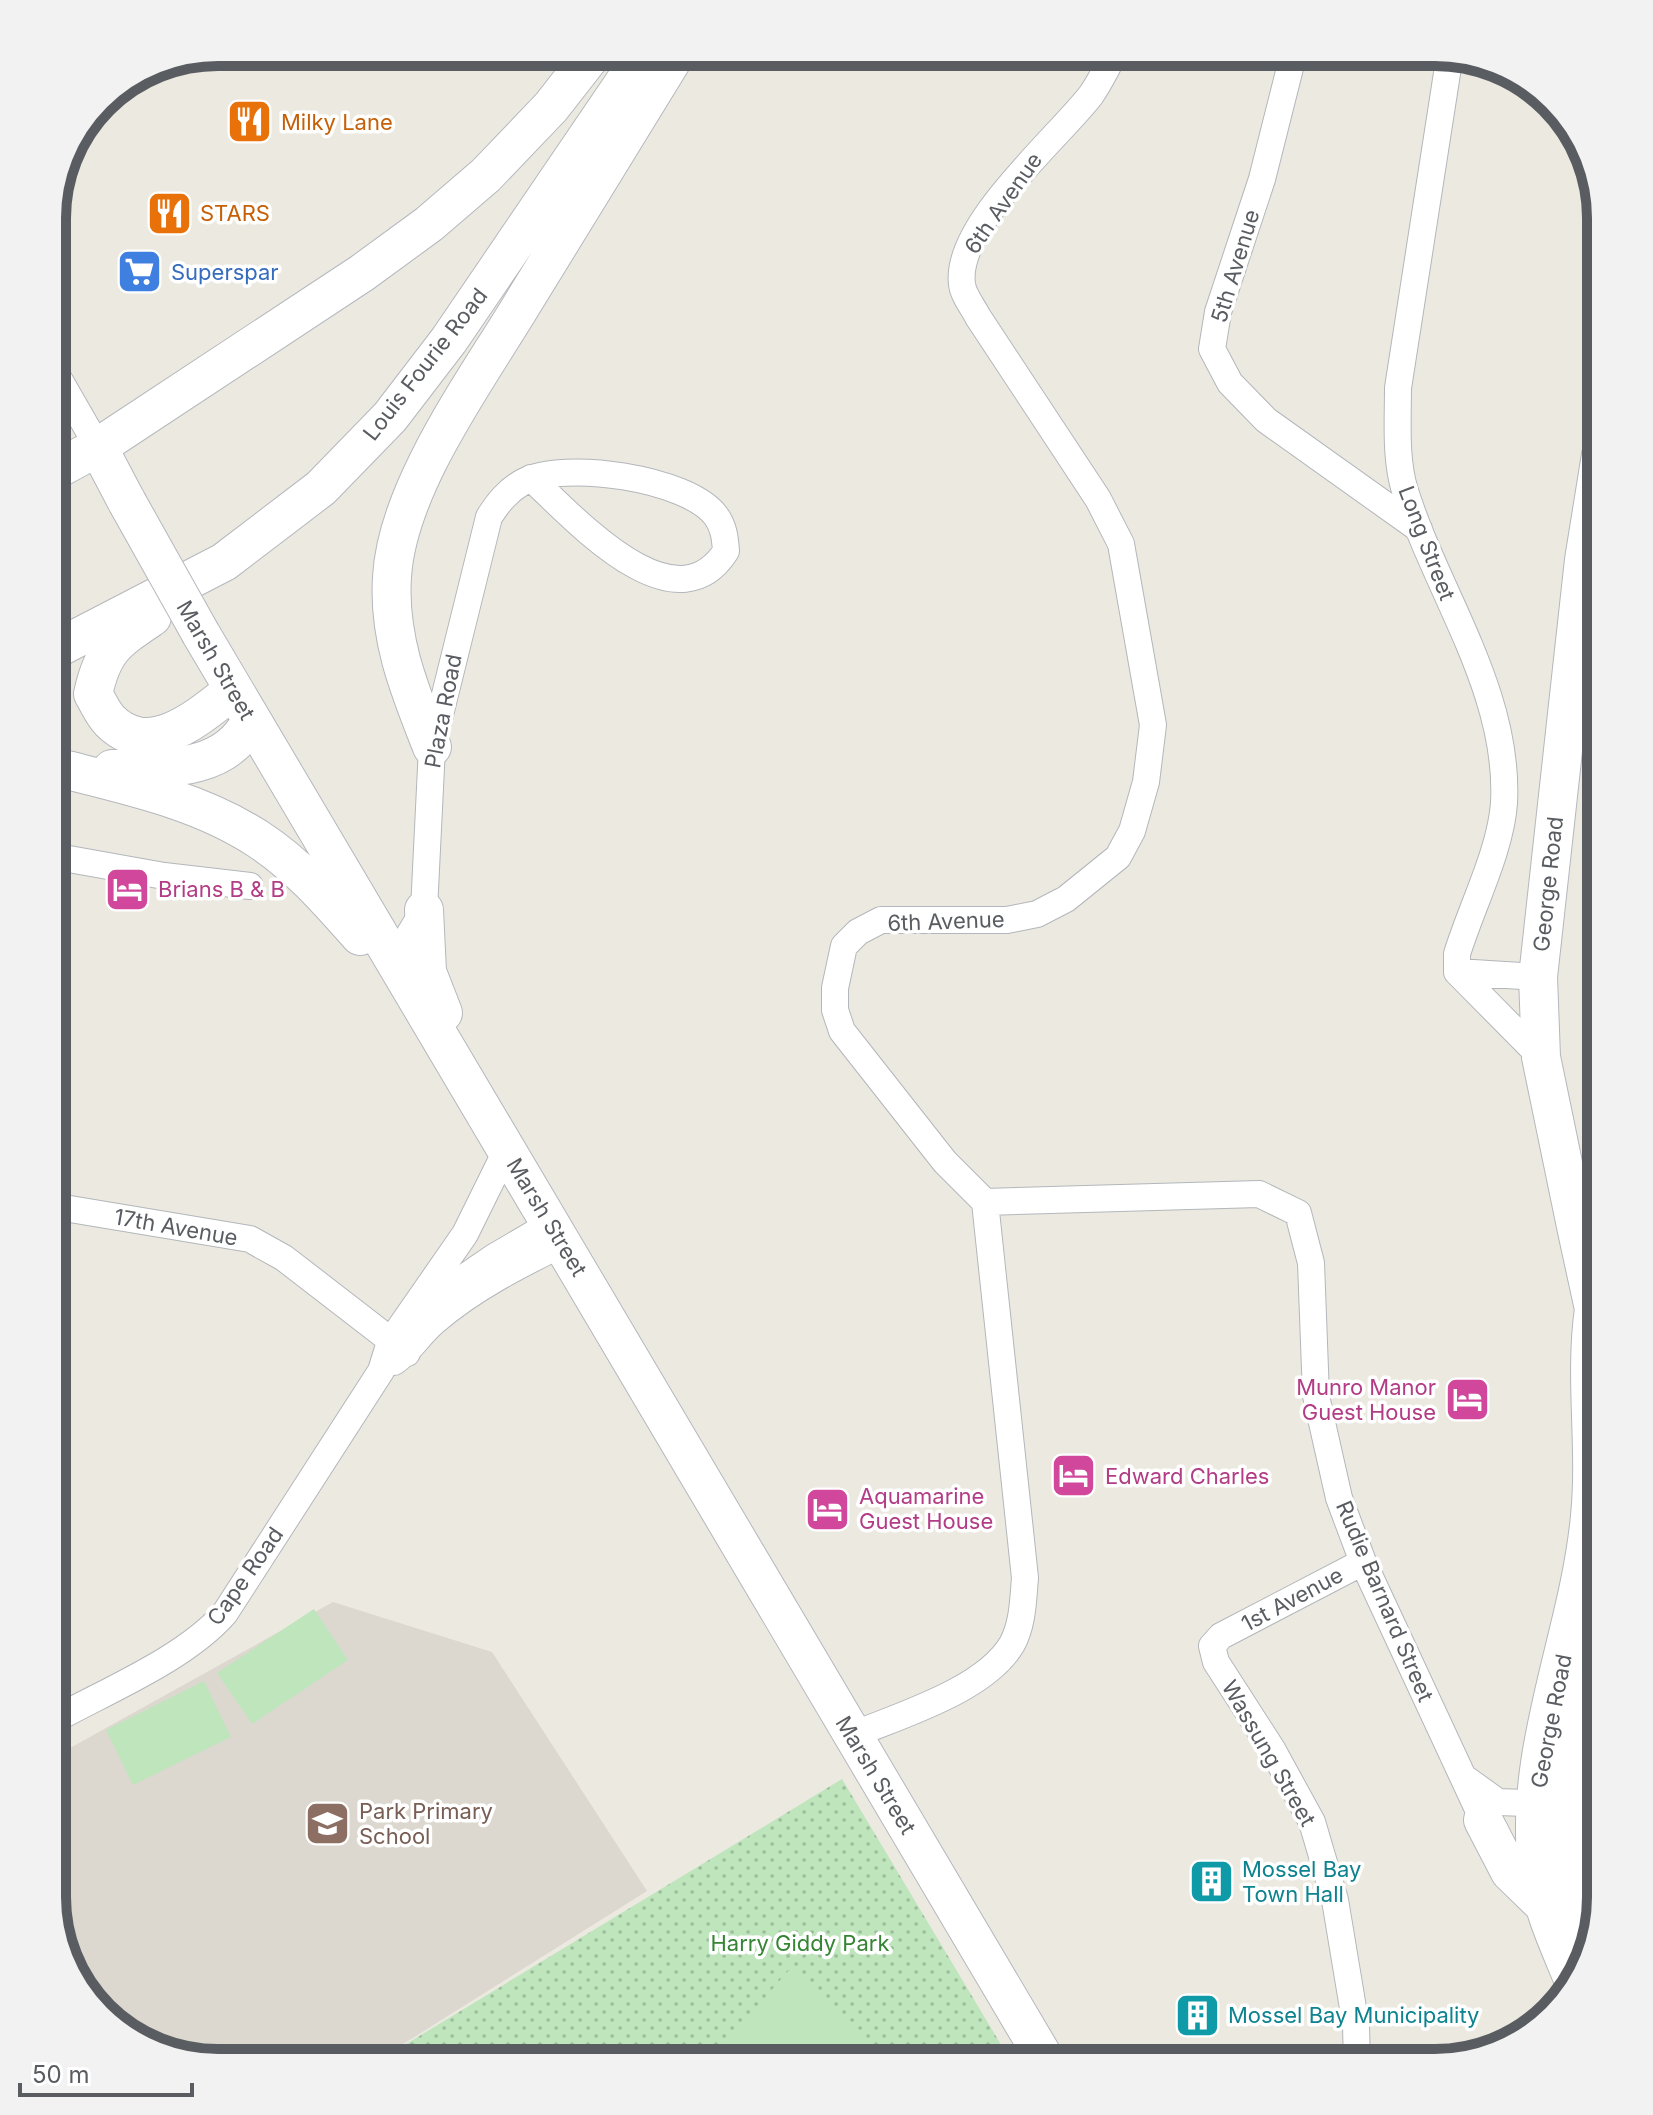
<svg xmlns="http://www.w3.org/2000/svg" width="1653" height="2115" font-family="Inter,sans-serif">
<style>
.education{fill:#dcd8cf}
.park{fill:url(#park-dots)}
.pitch{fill:#bee5bc}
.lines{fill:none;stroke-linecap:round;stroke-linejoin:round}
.street-casing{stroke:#b3b7bb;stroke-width:28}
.secondary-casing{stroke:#b4b8bd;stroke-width:40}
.street{stroke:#fff;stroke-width:26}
.secondary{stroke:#fff;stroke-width:38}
.secondary-bridge-casing{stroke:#b4b8bd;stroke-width:40;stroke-linecap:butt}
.secondary-bridge{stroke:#fff;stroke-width:38}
.labels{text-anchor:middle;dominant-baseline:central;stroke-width:7;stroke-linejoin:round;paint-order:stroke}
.food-label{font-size:22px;fill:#c56008;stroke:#fff;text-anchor:start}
.street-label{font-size:22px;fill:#595d62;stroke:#fff}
.shop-label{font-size:22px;fill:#366cbe;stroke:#fff;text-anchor:start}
.hotel-label{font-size:22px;fill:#b23c85;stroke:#fff;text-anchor:start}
.education-label{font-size:22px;fill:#785e54;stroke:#fff;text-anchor:start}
.culture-label{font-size:22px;fill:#0d838f;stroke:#fff;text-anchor:start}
.park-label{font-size:22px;fill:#358534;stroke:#fff}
.rim{fill:none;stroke:#595d62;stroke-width:10}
</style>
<defs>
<pattern id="park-dots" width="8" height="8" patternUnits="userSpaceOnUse" patternTransform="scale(2)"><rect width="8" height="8" fill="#bee5bc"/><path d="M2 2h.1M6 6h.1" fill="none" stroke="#9dbd9c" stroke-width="1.8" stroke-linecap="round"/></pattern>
</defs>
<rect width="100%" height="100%" fill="#ece9e0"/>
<!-- education -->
<path class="education" d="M333,1602L492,1652L647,1891L373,2063H218L135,2041L80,1989L52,1897V1758Z"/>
<!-- park -->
<path class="park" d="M842,1779L1012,2063H375Z"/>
<!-- pitch -->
<path class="pitch" d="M314,1609L348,1660L252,1724L217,1673Z
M204,1681L231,1737L133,1785L106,1730Z
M789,1970L886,2056L880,2063H708Z"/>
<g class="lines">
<defs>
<path id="street" d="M1294,52L1262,179L1218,312L1212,349L1230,383L1266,420L1419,529
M1450,54L1398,388C1398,420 1395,459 1405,491C1437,593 1510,692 1504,803C1501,850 1471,908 1457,954V972L1541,1057
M52,367L98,447
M52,856L164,876L250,886
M394,960L424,910L432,747L489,517C498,503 507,491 523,482C563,460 688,478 716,516C724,527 725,538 726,551C675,631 574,518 531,478
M1457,972L1538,977
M985,1202L1259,1194L1298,1213L1311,1263L1316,1396L1339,1498L1363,1562L1483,1820L1495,1830
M52,1206L250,1239L284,1258L407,1353
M427,1303L494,1257L552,1223
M394,1362C410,1351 419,1335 434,1322C472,1289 519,1265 564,1243
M52,1721C106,1691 185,1659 225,1613L381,1371L390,1342L465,1234L507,1149
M853,1735C901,1715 985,1690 1012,1644C1023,1624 1023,1600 1025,1578L985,1202L945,1162L842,1031L835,1010V988L844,946L858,932L881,920H1007L1037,914L1066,899L1118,857L1132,831L1146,782L1153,725L1121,544L1098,499L978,317C973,307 963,295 962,284C954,226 1058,138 1091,95C1100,82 1108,66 1115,52
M1466,1779L1498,1802L1551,1804
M1357,2063L1356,2026L1335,1900L1312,1822L1272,1749L1216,1662L1212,1646L1221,1636L1363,1562"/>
<path id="secondary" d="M98,447L127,502
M52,472L98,447L362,273L429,224L486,175L551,107L594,52
M152,617C115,642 103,649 93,694C98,702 103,714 110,721C150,761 200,716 232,691
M201,634L1047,2063
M52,651L224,562L321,488L390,417L449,340L645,52
M432,747C410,691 388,639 392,577C397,488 475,382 521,306C573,221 625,137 677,52
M63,769C130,786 200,801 258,839C298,865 329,901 360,936
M112,769C162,768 226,773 251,720
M424,910L427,972L443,1013
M1601,1324L1594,1309L1577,1231L1541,1057L1538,977L1584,560L1601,455
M1483,1820L1510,1872L1544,1905
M1589,1942C1544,1827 1570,1743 1601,1631
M1575,1984C1561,1949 1543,1913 1538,1875C1521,1752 1579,1636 1590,1516C1597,1447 1584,1378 1594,1309"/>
</defs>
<!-- street casing -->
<use href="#street" class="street-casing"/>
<!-- secondary casing -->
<use href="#secondary" class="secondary-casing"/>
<!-- street -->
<use href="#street" class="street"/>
<!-- secondary -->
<use href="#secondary" class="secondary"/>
<defs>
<path id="secondary-bridge" d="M127,502L201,634"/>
</defs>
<!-- secondary-bridge casing -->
<use href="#secondary-bridge" class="secondary-bridge-casing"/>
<!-- secondary-bridge -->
<use href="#secondary-bridge" class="secondary-bridge"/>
</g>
<!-- icons -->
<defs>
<symbol id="restaurant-square" viewBox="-11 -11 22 22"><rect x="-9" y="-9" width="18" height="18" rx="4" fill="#e8710a" stroke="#fff"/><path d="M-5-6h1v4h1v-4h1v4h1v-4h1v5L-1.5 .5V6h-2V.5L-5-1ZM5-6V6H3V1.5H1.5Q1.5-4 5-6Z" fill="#fff"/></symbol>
<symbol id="supermarket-square" viewBox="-11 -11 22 22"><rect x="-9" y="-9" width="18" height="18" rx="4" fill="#3f7fe0" stroke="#fff"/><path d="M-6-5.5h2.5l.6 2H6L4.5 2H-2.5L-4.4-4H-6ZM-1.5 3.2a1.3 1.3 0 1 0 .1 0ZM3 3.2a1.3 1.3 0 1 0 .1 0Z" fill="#fff"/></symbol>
<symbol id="hotel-square" viewBox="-11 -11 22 22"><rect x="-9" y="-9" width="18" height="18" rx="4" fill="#d1479c" stroke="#fff"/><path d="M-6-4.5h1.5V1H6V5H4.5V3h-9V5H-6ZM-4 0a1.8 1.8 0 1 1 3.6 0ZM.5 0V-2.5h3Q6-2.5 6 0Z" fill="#fff"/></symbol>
<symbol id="school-square" viewBox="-11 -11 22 22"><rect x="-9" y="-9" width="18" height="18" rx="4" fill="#8d6e63" stroke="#fff"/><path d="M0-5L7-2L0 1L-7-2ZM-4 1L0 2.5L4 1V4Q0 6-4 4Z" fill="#fff"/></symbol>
<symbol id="building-square" viewBox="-11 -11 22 22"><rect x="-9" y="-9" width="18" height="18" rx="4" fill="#0f9aa8" stroke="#fff"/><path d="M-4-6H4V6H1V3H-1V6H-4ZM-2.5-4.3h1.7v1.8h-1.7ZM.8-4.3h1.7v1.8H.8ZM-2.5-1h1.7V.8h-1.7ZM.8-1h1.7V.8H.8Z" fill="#fff"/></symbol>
</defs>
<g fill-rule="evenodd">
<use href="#restaurant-square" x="224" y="96" width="51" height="51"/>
<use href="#restaurant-square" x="144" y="188" width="51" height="51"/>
<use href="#supermarket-square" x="114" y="246" width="51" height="51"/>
<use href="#hotel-square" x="102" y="864" width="51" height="51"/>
<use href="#hotel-square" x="1442" y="1374" width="51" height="51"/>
<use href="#hotel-square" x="1048" y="1450" width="51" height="51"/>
<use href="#hotel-square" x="802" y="1484" width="51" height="51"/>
<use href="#school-square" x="302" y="1798" width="51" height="51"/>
<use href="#building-square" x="1186" y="1856" width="51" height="51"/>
<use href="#building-square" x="1172" y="1990" width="51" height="51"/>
</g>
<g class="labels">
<!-- food labels -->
<g class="food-label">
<text x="281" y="122">Milky Lane</text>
<text x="200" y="213">STARS</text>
</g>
<!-- street labels -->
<g class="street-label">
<text transform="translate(1003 203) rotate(-55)">6th Avenue</text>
<text transform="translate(1235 266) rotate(-73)">5th Avenue</text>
<text transform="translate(425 364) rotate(-52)">Louis Fourie Road</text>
<text transform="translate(1427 543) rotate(69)">Long Street</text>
<text transform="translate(216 660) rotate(60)">Marsh Street</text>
<text transform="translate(443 711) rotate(-79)">Plaza Road</text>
<text transform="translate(1548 884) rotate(-84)">George Road</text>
<text transform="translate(946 921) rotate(-2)">6th Avenue</text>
<text transform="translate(547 1217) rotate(59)">Marsh Street</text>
<text transform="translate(176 1227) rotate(10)">17th Avenue</text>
<text transform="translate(245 1576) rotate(-55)">Cape Road</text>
<text transform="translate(1292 1599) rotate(-28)">1st Avenue</text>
<text transform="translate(1385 1601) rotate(67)">Rudie Barnard Street</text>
<text transform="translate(1551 1721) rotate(-79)">George Road</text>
<text transform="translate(1269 1753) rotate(60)">Wassung Street</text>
<text transform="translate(876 1775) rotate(59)">Marsh Street</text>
</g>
<!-- shop labels -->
<g class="shop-label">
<text x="171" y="272">Superspar</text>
</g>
<!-- hotel labels -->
<g class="hotel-label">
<text x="158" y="889">Brians B &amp; B</text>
<text x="1436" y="1387" text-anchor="end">Munro Manor<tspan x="1436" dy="25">Guest House</tspan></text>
<text x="1105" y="1476">Edward Charles</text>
<text x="859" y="1496">Aquamarine<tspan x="859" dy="25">Guest House</tspan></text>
</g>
<!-- education labels -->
<g class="education-label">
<text x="359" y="1811">Park Primary<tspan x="359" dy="25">School</tspan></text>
</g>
<!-- culture labels -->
<g class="culture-label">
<text x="1242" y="1869">Mossel Bay<tspan x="1242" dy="25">Town Hall</tspan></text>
<text x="1228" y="2015">Mossel Bay Municipality</text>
</g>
<!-- park labels -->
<g class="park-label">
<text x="800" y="1943">Harry Giddy Park</text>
</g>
</g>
<!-- crop -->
<path d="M0 0H1653V2115H0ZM218 66H1435A152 152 0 0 1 1587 218V1897A152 152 0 0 1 1435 2049H218A152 152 0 0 1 66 1897V218A152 152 0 0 1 218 66Z" fill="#f2f2f2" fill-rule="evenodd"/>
<path class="rim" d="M218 66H1435A152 152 0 0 1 1587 218V1897A152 152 0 0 1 1435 2049H218A152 152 0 0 1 66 1897V218A152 152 0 0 1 218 66Z"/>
<!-- scale -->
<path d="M20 2083v12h172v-12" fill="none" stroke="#595d62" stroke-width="4"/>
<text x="32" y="2083" font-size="24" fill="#595d62" stroke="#ffffff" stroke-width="6" paint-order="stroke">50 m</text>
</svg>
